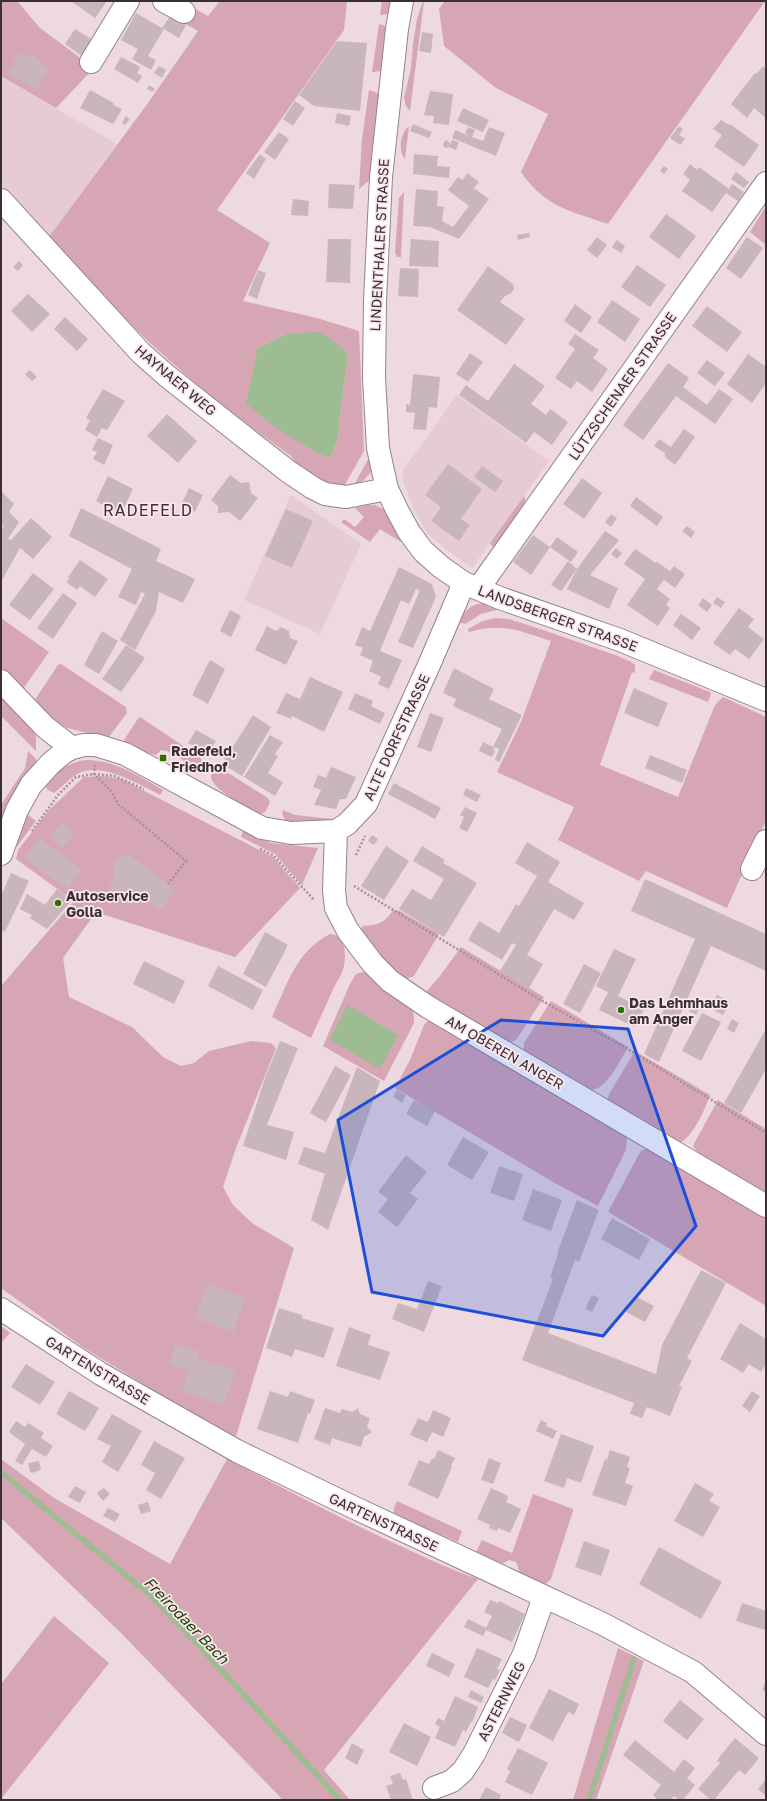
<svg xmlns="http://www.w3.org/2000/svg" width="767" height="1801" font-family="'Golos Text',sans-serif">
<style>
.built{fill:#e6cbd4}
.green{fill:#d6a6b5;fill-rule:evenodd}
.water{fill:#9ebc91}
.lines{fill:none;stroke-linecap:round;stroke-linejoin:round}
.stream{stroke:#9ebc91;stroke-width:5.5}
.building{fill:#c9b6bb}
.minor-casing{stroke:#958389;stroke-width:24}
.major-casing{stroke:#958389;stroke-width:24}
.path{stroke:#a29398;stroke-width:2.5;stroke-dasharray:2 2;stroke-linecap:butt}
.minor{stroke:#fff;stroke-width:22}
.major{stroke:#fff;stroke-width:22}
.marked{fill:#1d4ed8;fill-opacity:0.2;stroke:#1d4ed8;stroke-width:3;stroke-linejoin:round}
.poi-dot{fill:#326f00;stroke:#fae6ec;stroke-width:1.5}
.labels{text-anchor:middle;dominant-baseline:central;stroke-width:3.5;stroke-linejoin:round;paint-order:stroke}
.street-label{font-size:14px;fill:#383033;stroke:#fae6ec}
.poi-label{font-size:14px;font-weight:bold;fill:#383033;stroke:#fae6ec;text-anchor:start}
.water-label{font-size:15px;font-style:italic;fill:#1c4202;stroke:#fae6ec}
.quarter-label{font-size:16px;letter-spacing:1px;fill:#3e2f34;stroke:#fae6ec}
</style>
<rect width="100%" height="100%" fill="#edd9df"/>
<!-- built -->
<path class="built" d="M1,76L117,144L49,237L1,184Z
M457,395L549,461L472,568L448,551L427,533L415,512L404,484L402,472Z
M291,495L361,544L320,634L244,600Z"/>
<!-- green -->
<path class="green" d="M1,1H17L40,28L94,68L56,108L1,76Z
M181,1L208,16L220,1H347L344,30L217,210L270,243L243,301L317,318L359,331L364,451L343,488L331,486L300,468L291,456L224,407L187,376L150,343L112,306L49,237L148,103L198,31L184,23ZM286,334L348,353L337,441L330,458L258,348Z
M382,1H394L391,14L380,15Z
M423,1H424L410,111L406,106L404,98L411,68L413,44L417,19Z
M445,1H765L608,224C570,211 545,207 521,172L548,114L496,88L444,46L439,9Z
M379,24L386,26L388,28L382,71L372,72Z
M369,90L380,94L372,178L359,189L362,139Z
M409,126L405,159C398,151 400,133 409,126Z
M404,192L401,257H397L395,252L399,198Z
M766,206V245L750,232Z
M371,454V472L364,480L354,485Z
M524,496L526,503L495,548L493,547L490,543Z
M368,505H375L385,510L403,543L380,529L370,542L341,522L344,519L355,527L364,517L355,508Z
M484,603L492,605L500,609L481,614L465,624L458,622C463,611 472,604 484,603Z
M1,618L49,652L23,689L1,671Z
M495,618L509,619L546,631L618,656L631,662L635,665V673L632,672L600,765L678,797L715,705L723,697L766,717V820L727,908L646,871L639,881L558,840L574,807L497,772L521,722L551,641C519,631 502,622 469,632L468,629L483,621Z
M61,664L126,707L127,713L108,738L67,728L55,722L34,701L58,665Z
M654,670L710,692L711,694L708,702L649,679Z
M1,697L33,731L36,736V751L1,716Z
M140,717L200,757L203,762L200,770L167,751L161,750L156,755C145,752 128,751 124,740L137,720Z
M28,751L36,759V762L1,822V805L25,768Z
M85,760C115,760 137,775 163,790L160,795C139,784 102,762 79,773C70,778 62,787 54,793L48,790L45,786C55,772 67,763 85,760Z
M219,769L225,771L268,798L270,803L265,812L261,814C253,811 189,779 219,769Z
M103,776L121,779L273,857L300,888L235,957L96,912L63,958L69,997L132,1027L163,1057L181,1066L194,1063L209,1051L251,1041L271,1043L276,1048L236,1148L223,1187L233,1205L252,1223L294,1248L236,1436L204,1421L84,1348L1,1288V986L74,901L16,859L18,850L49,810L84,777Z
M283,810L295,815L332,819L316,823L286,822L282,814Z
M27,814L36,821L15,849L19,833Z
M243,831L271,843L318,848L302,885L275,854L241,837Z
M393,910L400,911L439,934L414,976C409,978 404,980 399,977C385,970 370,942 361,930L363,926C378,925 385,923 393,910Z
M330,934C346,935 346,954 344,966C342,974 337,982 333,989C326,1006 318,1022 311,1038L272,1017C287,985 296,951 330,934Z
M461,947L544,997L516,1040L510,1043L425,993L440,976Z
M363,972C373,976 407,999 411,1008C414,1013 414,1017 414,1023L384,1081L323,1046L350,984L356,974Z
M551,1001L628,1047C621,1059 607,1089 592,1090C589,1091 585,1089 582,1089L524,1051V1043Z
M431,1018L620,1128L627,1137L626,1150L598,1206L553,1182L395,1088L410,1060L424,1025Z
M635,1051L710,1095C705,1110 693,1136 680,1143L607,1101L609,1094Z
M718,1100L766,1129V1193L699,1155L693,1146L696,1140Z
M650,1147L766,1213V1306L608,1212L639,1154L641,1151Z
M1,1326L10,1333L1,1343Z
M1,1459L54,1498L170,1564L227,1459C279,1486 332,1514 385,1539C416,1553 446,1568 478,1579L324,1770L350,1800H283L120,1632L1,1518Z
M533,1494L573,1509V1511L551,1579L546,1584L520,1573L516,1562L509,1560L502,1564L476,1552L482,1540L512,1553Z
M397,1501L462,1531L458,1542L423,1527L394,1513V1508Z
M54,1616L109,1663L1,1799V1684Z
M618,1648L644,1661L596,1800H573Z"/>
<!-- water -->
<path class="water" d="M321,332L348,353L337,441L330,458C298,444 273,427 246,403L258,348L286,334Z
M347,1005L398,1035L380,1069L330,1040Z"/>
<g class="lines">
<!-- stream -->
<path class="stream" d="M1,1472L151,1596L201,1648L340,1800
M589,1800L634,1659"/>
</g>
<!-- building -->
<path class="building" d="M71,1H107L95,18Z
M136,13L162,28L170,16L186,25L179,38L164,29L148,56L156,60L151,70L132,59L138,49L121,40Z
M75,29L93,40L82,56L65,44Z
M422,32L433,34L431,53L419,51Z
M337,41L367,43L360,111L314,106L299,95Z
M20,52L29,57L31,54L41,60L40,63L49,68L37,89L8,73Z
M121,57L140,67L137,73L142,76L138,83L114,69Z
M159,66L166,70L162,78L154,73Z
M763,66L766,69V118L754,108L747,118L731,104L755,73L756,74Z
M149,85L155,89L152,92L147,89Z
M90,90L114,103L113,105L122,109L113,124L80,108Z
M430,91L453,94L449,125L433,123L434,116L424,115Z
M295,101L305,108L293,126L283,119Z
M463,108L489,120L483,132L457,121Z
M337,113L351,116L349,126L335,123Z
M126,116L130,119L125,125L122,123Z
M721,120L729,125L730,124L759,145L744,167L714,146L722,135L713,129Z
M413,124L432,132L429,138L410,131Z
M679,126L683,129L679,135L685,139L680,145L670,138Z
M468,127L475,130L472,137L483,141L489,127L505,133L496,156L452,138L455,130L469,136L465,133Z
M279,132L289,139L275,160L264,152Z
M447,140L450,143L449,147L446,148L443,146L444,142Z
M452,140L459,142L456,150L449,147Z
M260,154L266,159L254,179L246,173Z
M414,154L438,156L437,166L450,167L449,178L413,174Z
M690,164L697,170L699,167L729,189L732,184L744,192L738,201L726,193L712,212L682,191L690,180L683,174Z
M664,166L668,169L664,174L660,171Z
M736,172L749,182L744,188L731,179Z
M467,173L479,182L474,188L489,199L459,239L430,227L413,226L416,189L438,191L437,206L444,207L442,221L453,227L469,206L448,190L458,177L463,180Z
M329,184L355,185L353,209L328,208Z
M293,199L309,201L308,216L291,215Z
M666,214L696,236L679,259L649,237Z
M529,233L530,237L518,240L517,235Z
M597,237L607,245L597,258L587,250Z
M747,237L763,248L741,279L726,268Z
M328,239H351L350,283L326,282Z
M411,239L439,241L438,267L409,266Z
M617,240L625,246L621,253L612,247Z
M19,261L23,265L18,271L13,267Z
M637,265L666,285L650,307L621,287Z
M488,266L513,284L514,289L511,293L505,296L500,302L525,319L506,345L457,310Z
M400,268L419,269L418,297L398,296Z
M258,270L266,273L257,299L248,295Z
M28,294L50,314L32,332L11,311Z
M612,300L640,319L625,342L597,322Z
M575,304L592,317L581,333L564,321Z
M707,306L742,332L727,352L692,326Z
M65,317L88,339L77,351L54,329Z
M575,334L599,350L593,358L608,369L592,392L577,381L571,389L555,378L575,349L568,344Z
M470,353L483,362L468,382L456,374Z
M748,354L766,367V383L752,403L727,384Z
M707,360L725,373L715,386L697,373Z
M668,363L689,378L683,387L707,405L719,389L733,399L715,424L676,396L643,440L623,425Z
M514,364L545,386L531,404L546,415L550,409L568,422L552,445L534,432L526,443L459,395L466,385L488,401Z
M30,370L37,377L32,381L25,374Z
M413,374L440,377L437,408L429,407L426,430L413,429L415,413L406,412V404L410,405Z
M103,389L125,401L107,430L102,428L97,437L85,430L90,420L86,418Z
M167,414L197,441L178,463L147,436Z
M684,429L695,437L675,465L664,456L666,454L654,446L659,439L671,447Z
M98,438L113,445L104,465L93,459L97,452L92,450Z
M448,464L482,489L461,519L470,525L459,541L431,521L441,507L425,495Z
M482,466L503,481L495,492L474,477Z
M230,475L241,483L249,482L251,493L258,498L240,521L229,512L218,513V506L211,500Z
M108,476L133,489L121,514L96,501Z
M582,478L602,493L584,519L563,504Z
M189,488L203,495L195,512L181,505Z
M1,491L14,504L9,512L19,522L8,539L11,540L31,518L52,537L33,559L20,548L1,582V529L4,526L1,524Z
M636,497L663,517L657,526L630,506Z
M81,508L161,549L156,561L195,579L183,603L159,592L156,611L135,650L120,640L145,594L141,592L136,605L118,597L132,569L69,536Z
M286,509L313,521L292,568L265,556Z
M611,514L617,518L611,527L605,522Z
M687,526L695,532L691,538L682,531Z
M605,531L619,540L590,575L618,588L609,609L567,589L577,569Z
M533,535L550,547L531,575L513,562Z
M557,537L578,552L571,562L550,547Z
M616,548L622,553L617,559L611,554Z
M635,549L656,563L657,562L670,571L674,566L685,574L675,588L664,580L657,589L670,599L666,605L670,608L658,626L627,605L645,579L624,564Z
M80,560L108,579L95,597L80,586L77,590L66,582L69,579L68,577Z
M568,561L577,569L561,591L551,585Z
M399,567L432,584L436,597L413,648L398,642L420,590L416,589L409,604L401,600L380,651L402,660L389,689L378,684L381,677L369,671L373,661L360,655L363,648L355,645L362,627L370,631Z
M33,573L54,589L30,620L9,605Z
M63,593L77,603L53,639L37,628Z
M717,597L725,602L721,608L713,603Z
M703,598L712,605L707,612L698,605Z
M739,608L754,619L748,627L764,639L749,659L735,649L730,655L713,643Z
M230,610L241,616L231,637L220,631Z
M681,614L701,628L692,640L673,625Z
M267,626L276,631L281,627L289,631L290,638L298,641L286,665L255,650Z
M102,631L118,641L99,674L84,665Z
M126,645L145,658L121,692L102,679Z
M210,660L225,669L208,704L192,695Z
M454,668L494,689L489,699L522,715L499,762L495,760L499,749L495,747L493,750L495,751L492,757L479,751L483,742L493,747L502,729L453,706L456,699L443,693Z
M310,677L343,692L324,732L292,716L291,719L276,713L286,693L300,699Z
M634,688L668,703L658,727L624,713Z
M355,693L373,701L371,706L385,713L380,724L348,709Z
M430,713L444,718L431,752L417,747Z
M253,715L271,727L242,776L222,764Z
M196,730L216,741L208,754L188,743Z
M270,735L283,742L275,754L278,756L268,773L283,782L275,796L244,777Z
M650,755L687,770L682,783L645,768Z
M331,767L356,777L346,799H340L336,809L314,805L321,790L313,787L318,775L326,778Z
M394,783L441,808L435,819L388,794Z
M466,788L481,795L477,802L463,795Z
M465,807L477,813L467,832L459,828L464,817L460,815Z
M62,822L75,832L63,848L50,838Z
M372,835L378,839L374,845L368,841Z
M39,838L82,869L68,889L24,859Z
M527,842L560,862L548,882L584,903L574,920L554,909L527,955L543,964L529,988L500,971L516,945L512,943L502,960L468,940L479,921L499,933L516,904L519,906L537,876L515,863Z
M386,846L409,861L384,900L361,886Z
M422,846L445,860L443,863L477,883L444,937L399,909L412,889L431,900L444,879L413,861Z
M130,855L175,890L161,910L131,889L124,898L109,888L116,877L114,876L113,866L119,857Z
M11,873L29,881L5,932L1,930V896Z
M645,879L766,934V971L711,946L659,1062L644,1054L695,939L631,911Z
M57,889L72,900L47,929L30,918L32,915L20,909L27,894L45,905Z
M265,932L288,945L266,987L243,974Z
M614,949L636,959L618,996L644,1009L635,1027L599,1010L608,992L596,986Z
M144,961L185,981L174,1004L133,984Z
M584,964L601,973L580,1013L563,1004Z
M218,966L263,990L253,1010L208,986Z
M717,995L730,1002L723,1015L710,1008Z
M696,997L703,1001L696,1015L689,1011Z
M702,1013L721,1022L701,1061L682,1051Z
M732,1019L739,1023L734,1033L727,1029Z
M766,1029V1069L741,1113L724,1103Z
M280,1041L298,1048L267,1125L294,1132L286,1160L243,1146L265,1078Z
M335,1066L351,1075L326,1122L310,1113Z
M357,1067L380,1081L328,1230L311,1220L325,1174L298,1164L304,1147L325,1153Z
M397,1090L406,1095L402,1103L393,1097Z
M414,1100L435,1111L427,1126L406,1114Z
M463,1137L489,1152L472,1180L447,1165Z
M406,1155L427,1172L410,1193L418,1199L397,1227L378,1212L388,1199L378,1192Z
M499,1166L523,1174L514,1201L490,1193Z
M533,1189L562,1200L551,1231L522,1220Z
M577,1200L599,1210L579,1262L575,1260L548,1333L656,1374L662,1345L701,1270L726,1283L687,1358L692,1361L679,1386L682,1387L670,1416L647,1407L642,1418L630,1414L634,1403L522,1360L553,1279L550,1277L558,1254L557,1253Z
M612,1218L650,1239L639,1260L601,1239Z
M428,1281L442,1286L424,1332L392,1319L398,1303L417,1309Z
M208,1284L246,1298L233,1332L195,1318Z
M592,1295L599,1298L592,1312L585,1309Z
M635,1296L654,1306L645,1322L626,1312Z
M279,1308L302,1315V1318L334,1328L324,1358L295,1349L292,1357L266,1348Z
M740,1323L766,1339V1364L761,1372L749,1364L743,1373L720,1359Z
M349,1327L371,1335L368,1345L390,1352L380,1380L336,1366Z
M175,1344L199,1352L197,1358L236,1371L223,1406L182,1391L189,1371L169,1363Z
M26,1364L55,1382L40,1405L11,1387Z
M69,1391L99,1408L85,1431L56,1414Z
M270,1391L288,1397L290,1391L315,1400L310,1414L308,1413L298,1443L257,1429Z
M752,1391L760,1396L750,1412L742,1406Z
M325,1408L340,1413L342,1409L352,1412L358,1408L360,1414L370,1418L367,1427L372,1432L364,1437L361,1447L332,1438L330,1445L314,1439Z
M433,1410L451,1418L443,1437L432,1432L427,1442L410,1435L418,1418L428,1422Z
M112,1414L142,1431L118,1472L102,1462L111,1446L97,1439Z
M541,1420L547,1423L546,1426L557,1431L553,1439L536,1431Z
M16,1421L25,1427L28,1423L44,1433L41,1438L53,1446L46,1457L32,1449L22,1465L15,1461L25,1444L9,1432Z
M561,1434L594,1446L581,1483L567,1478L564,1488L544,1481Z
M154,1441L185,1458L161,1499L146,1490L155,1473L141,1465Z
M438,1450L455,1458L451,1466L452,1467L438,1499L408,1485L419,1460L429,1464L432,1458L434,1459Z
M610,1450L630,1457L627,1467L630,1468L625,1483L633,1486L626,1506L592,1495L605,1459L607,1460Z
M489,1458L501,1463L493,1484L481,1480Z
M39,1461L41,1470L32,1473L30,1472L28,1463Z
M695,1483L714,1494L709,1501L720,1507L703,1537L674,1521Z
M75,1486L86,1492L80,1503L68,1497Z
M104,1488L110,1494L103,1501L97,1493Z
M491,1488L508,1496L506,1502L521,1509L510,1533L498,1528L497,1531L489,1528L490,1525L477,1519Z
M148,1502L151,1511L141,1514L138,1505Z
M108,1508L120,1514L115,1522L103,1516Z
M584,1541L610,1550L601,1576L575,1567Z
M659,1547L722,1582L701,1619L639,1584Z
M490,1600L498,1603L499,1601L525,1614L512,1642L486,1630L483,1636L464,1627L468,1619L486,1628L492,1616L484,1612Z
M742,1603L766,1611L765,1630L736,1621Z
M477,1648L502,1659L497,1669L500,1670L495,1680L493,1679L488,1688L464,1677Z
M432,1653L455,1664L449,1677L426,1666Z
M766,1680V1692L762,1690Z
M549,1689L579,1704L574,1715L568,1712L553,1741L529,1728Z
M471,1690L484,1697L481,1703L468,1697Z
M455,1696L478,1707L472,1723L471,1722L466,1732L463,1730L455,1747L435,1738L440,1727L435,1724L438,1718L444,1721Z
M680,1700L704,1719L687,1740L663,1721Z
M510,1717L527,1725L519,1742L502,1733Z
M404,1723L431,1737L417,1766L389,1752Z
M735,1738L759,1758L745,1775L739,1770L714,1800H711L698,1789L720,1763L717,1761L721,1755Z
M635,1740L674,1772L684,1759L695,1768L687,1778L695,1785L683,1800H679L674,1796L671,1800H655L656,1798L653,1795L661,1785L623,1755Z
M352,1743L364,1750L357,1765L345,1758Z
M518,1748L548,1763L532,1795L505,1782L510,1771L507,1769Z
M400,1773L403,1780L406,1779L413,1800H391L386,1786L393,1784L390,1776Z
M766,1779V1796L758,1789Z
M486,1787L501,1795L499,1800H479Z"/>
<g class="lines">
<defs>
<path id="minor" d="M164,1L184,12
M402,1L397,29L381,177L375,301L374,378L378,448L387,489L397,510L409,532L423,551L441,567L464,583L500,598L620,640L766,700
M91,62L128,1
M1,200L141,353L167,376L243,436L289,472L313,488L325,494L346,497L387,489
M478,589L766,183
M1,681L45,727L72,748
M336,831L334,891L336,908L348,931L373,964L390,981L428,1007L766,1206
M1,854L17,810L31,785L50,764L63,753L72,748L84,745H96L125,754L262,828L291,833L336,831L347,824L366,804L429,665L464,583
M752,869L766,841
M434,1788L452,1781L463,1771L474,1754L524,1654L544,1597"/>
<path id="major" d="M1,1309L101,1374L237,1451L353,1507L603,1624L693,1672L766,1734"/>
</defs>
<!-- minor casing -->
<use href="#minor" class="minor-casing"/>
<!-- major casing -->
<use href="#major" class="major-casing"/>
<!-- path -->
<path class="path" d="M95,765L94,774L111,791L118,804L186,861L168,884
M32,831L58,795L76,777L94,774L114,776L144,789
M260,849L273,855L314,900
M356,855L365,836
M354,886L544,1002L631,1051L766,1133"/>
<!-- minor -->
<use href="#minor" class="minor"/>
<!-- major -->
<use href="#major" class="major"/>
</g>
<!-- marked area -->
<path class="marked" d="M501,1020L628,1029L696,1226L603,1336L372,1292L338,1120Z"/>
<!-- markers -->
<g class="poi-dot">
<rect x="159" y="754" width="8" height="8" rx="2"/>
<circle cx="58" cy="903" r="4"/>
<circle cx="621" cy="1010" r="4"/>
</g>
<g class="labels">
<!-- street labels -->
<g class="street-label">
<text transform="translate(379 245) rotate(-87)">LINDENTHALER STRASSE</text>
<text transform="translate(176 380) rotate(40)">HAYNAER WEG</text>
<text transform="translate(622 386) rotate(-55)">LÜTZSCHENAER STRASSE</text>
<text transform="translate(558 618) rotate(20)">LANDSBERGER STRASSE</text>
<text transform="translate(396 737) rotate(-65)">ALTE DORFSTRASSE</text>
<text transform="translate(505 1052) rotate(30)">AM OBEREN ANGER</text>
<text transform="translate(98 1370) rotate(31)">GARTENSTRASSE</text>
<text transform="translate(384 1522) rotate(25)">GARTENSTRASSE</text>
<text transform="translate(501 1701) rotate(-63)">ASTERNWEG</text>
</g>
<!-- poi labels -->
<g class="poi-label">
<text x="171" y="750">Radefeld,<tspan x="171" dy="16">Friedhof</tspan></text>
<text x="66" y="895">Autoservice<tspan x="66" dy="16">Golla</tspan></text>
<text x="629" y="1002">Das Lehmhaus<tspan x="629" dy="16">am Anger</tspan></text>
</g>
<!-- water labels -->
<g class="water-label">
<text transform="translate(187 1620) rotate(46)">Freirodaer Bach</text>
</g>
<!-- quarter labels -->
<g class="quarter-label">
<text x="148" y="510">RADEFELD</text>
</g>
</g>
<!-- border -->
<rect width="767" height="1801" fill="none" stroke="#383033" stroke-width="4"/>
</svg>
